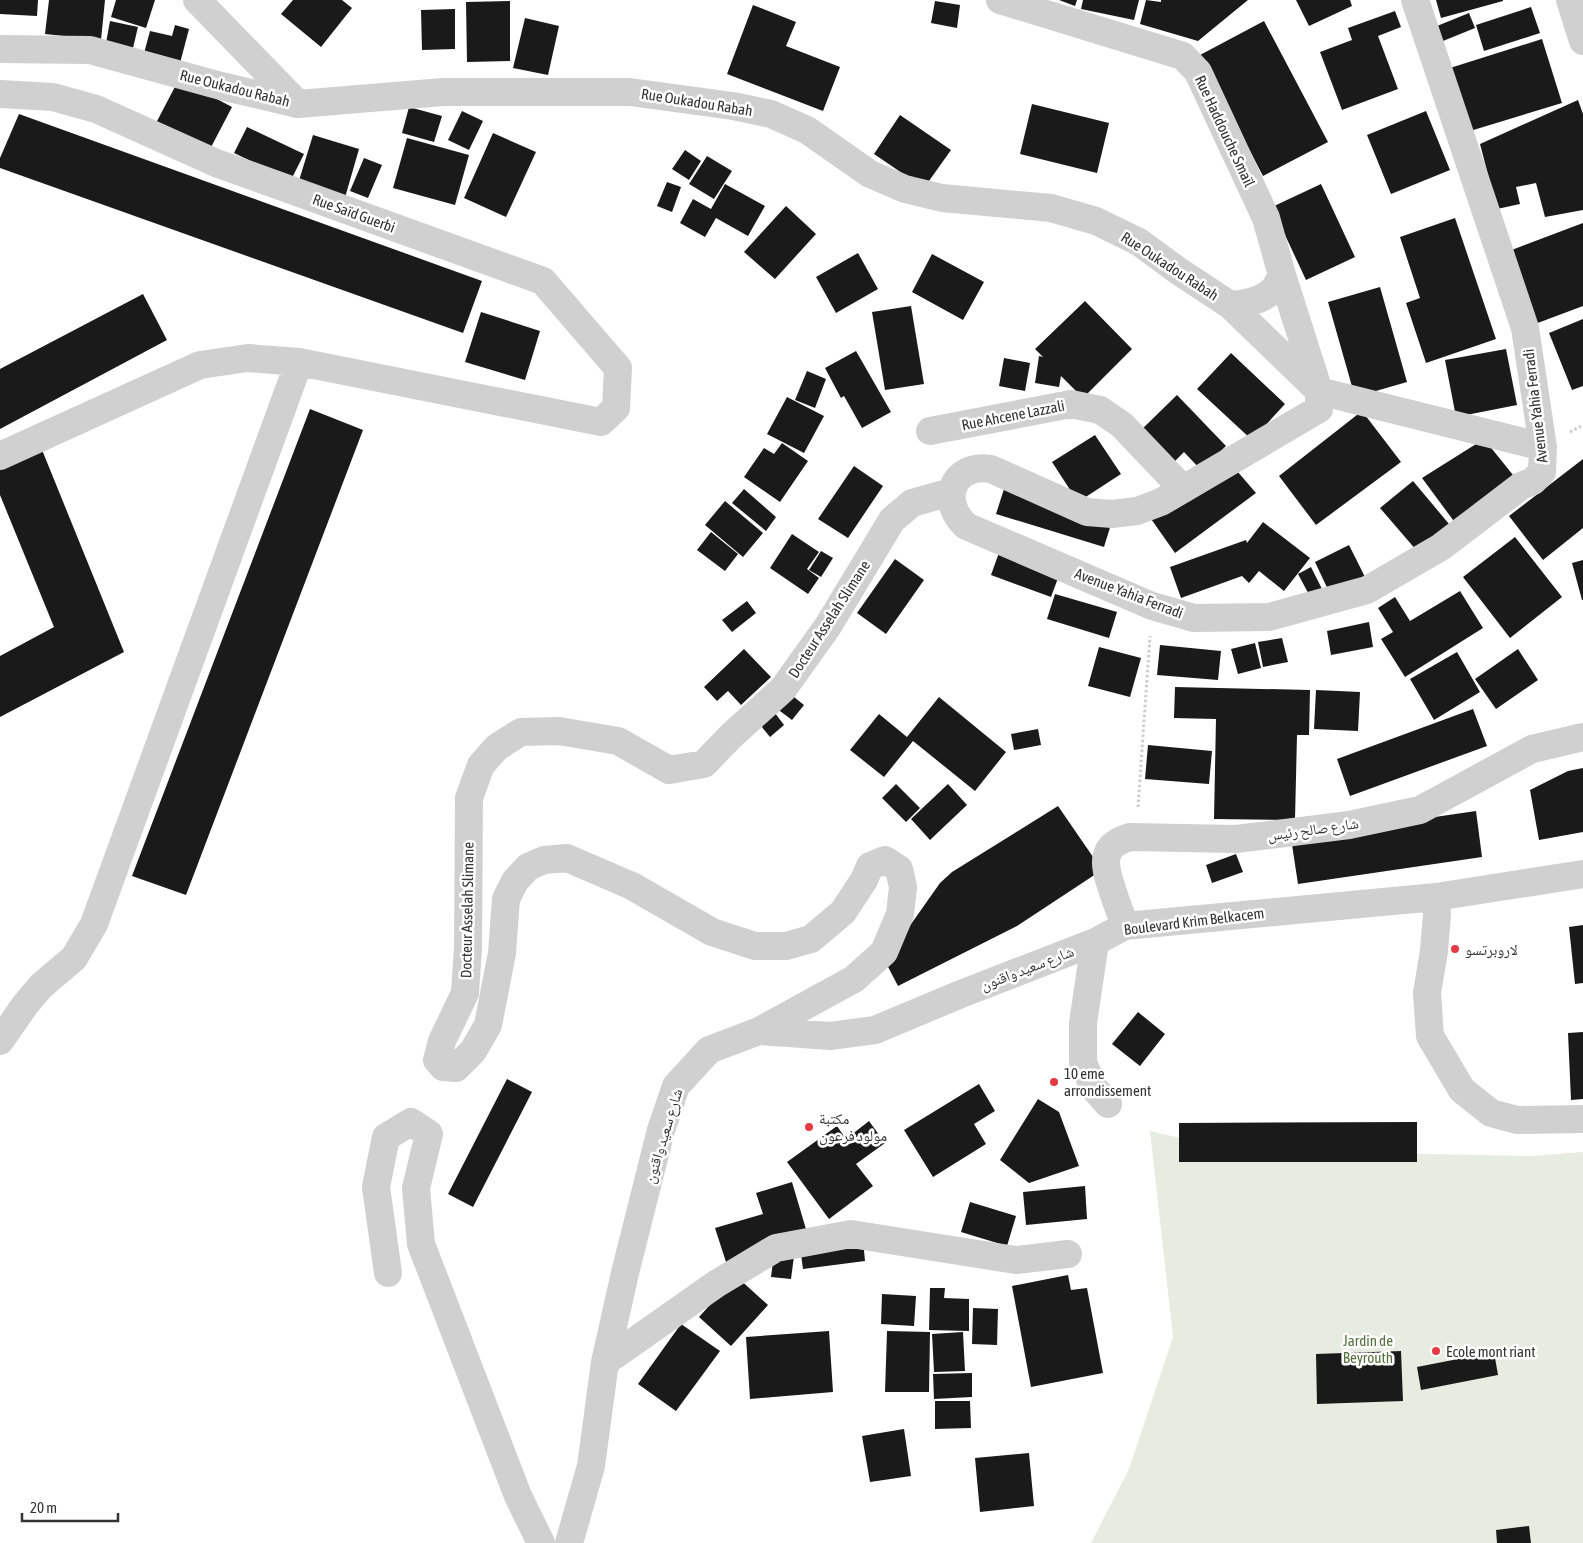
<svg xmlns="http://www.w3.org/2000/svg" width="1583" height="1543" font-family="'Asap Condensed','Noto Naskh Arabic',sans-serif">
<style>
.green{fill:#e6ecdf}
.building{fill:#1a1a1a}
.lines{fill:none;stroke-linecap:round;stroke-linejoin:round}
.path{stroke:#cdcdcd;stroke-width:3;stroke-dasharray:2.5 2.5;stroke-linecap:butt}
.street{stroke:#d0d0d0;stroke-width:28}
.poi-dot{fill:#e63946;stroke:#fff;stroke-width:2}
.labels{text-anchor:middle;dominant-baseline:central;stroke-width:5;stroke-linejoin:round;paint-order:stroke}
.street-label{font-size:15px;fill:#333;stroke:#fff}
.poi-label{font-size:15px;fill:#333;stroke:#fff;text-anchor:start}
.park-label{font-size:15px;fill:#56703f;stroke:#fff}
</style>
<rect width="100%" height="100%" fill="#fff"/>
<!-- green -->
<path class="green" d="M1150,1131L1228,1149L1331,1152L1530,1156L1583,1152V1543H1091L1129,1469L1173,1337Z"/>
<!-- building -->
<path class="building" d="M0,0H38L37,16L0,14Z
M49,0H105L101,40L45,34Z
M116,0H155L146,28L111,17Z
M293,0H342L352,8L321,47L281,14Z
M1059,0H1077L1075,6Z
M1083,0H1139L1134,20L1081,9Z
M1146,0L1161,2V0H1248L1198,41L1140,24Z
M1296,0H1350L1352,6L1309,26Z
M1436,0H1503V1L1441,18Z
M510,1V61L467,62L466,2Z
M935,1L960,5L957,28L931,23Z
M753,5L796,22L786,46L840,67L823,111L727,74Z
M1531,7L1540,33L1484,51L1476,25Z
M455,9V49L422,50L421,10Z
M1395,11L1401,27L1378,36L1398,89L1342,110L1320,52L1352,40L1348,28Z
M1469,13L1475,28L1443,41L1437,26Z
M525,18L559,26L548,75L513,68Z
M110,21L138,27L133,48L106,43Z
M1264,21L1328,142L1263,176L1200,55Z
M175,25L189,29L179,67L143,57L150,31L172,36Z
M1542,39L1562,103L1470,131L1450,68Z
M179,79L232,107L208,153L155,125Z
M1578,100L1583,114V210L1545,217L1536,183L1516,187L1520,204L1497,209L1480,144Z
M1032,104L1109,123L1097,173L1020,154Z
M409,107L442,116L434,142L402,133Z
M462,111L483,121L469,150L448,140Z
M1426,111L1450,170L1391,194L1367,135Z
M19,114L482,281L463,333L0,168V158Z
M900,115L951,150L924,188L874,154Z
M247,127L304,154L291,180L234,153Z
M493,133L536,152L506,217L464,198Z
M313,135L359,149L344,201L297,187Z
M407,138L469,155L455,205L393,188Z
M685,150L701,161L689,180L672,169Z
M707,156L732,171L714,199L689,184Z
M364,158L382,165L368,198L350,191Z
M667,182L681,187L672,212L657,206Z
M725,184L765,206L748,236L716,218L705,237L680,223L693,199L711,209Z
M1321,184L1355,257L1306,280L1272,207Z
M786,206L816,234L775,279L744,252Z
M1455,218L1496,339L1426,363L1406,303L1420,298L1400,237Z
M1583,223V306L1535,324L1509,251Z
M858,253L878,289L836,313L816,277Z
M932,254L984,282L963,320L912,292Z
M1380,287L1407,382L1355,397L1328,302Z
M143,294L167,340L0,429V369Z
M1085,301L1132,349L1083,398L1061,376L1059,387L1035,383L1039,356L1043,357L1035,349Z
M911,306L924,384L885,390L872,312Z
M481,312L540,331L525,380L465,362Z
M1583,319V386L1572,390L1549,333Z
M1506,349L1517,405L1456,417L1445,360Z
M856,351L891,412L862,428L844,396L841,398L825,368Z
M1231,353L1285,404L1252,440L1197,389Z
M1004,358L1030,363L1025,391L999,386Z
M807,371L826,379L815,408L795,400Z
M1177,395L1226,446L1201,470L1184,452L1170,466L1138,433Z
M787,397L824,416L804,453L767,434Z
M310,409L363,430L186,895L132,876Z
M1362,411L1401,462L1316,525L1279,476Z
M1095,435L1121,474L1078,502L1052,462Z
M1484,439L1517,480L1456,524L1422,478Z
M38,440L124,652L0,717V656L54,627L0,495V459Z
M782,443L808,461L780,502L744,477L764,448L774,454Z
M1583,459V528L1543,560L1509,516Z
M854,466L883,486L848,538L818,519Z
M1237,471L1256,493L1175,553L1149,516Z
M1413,481L1449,524L1417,551L1380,508Z
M744,489L776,517L766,531L732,503Z
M1004,489L1112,521L1104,547L996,514Z
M725,501L763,533L743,557L705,525Z
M1263,522L1310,558L1284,591L1259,571L1249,583L1242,576L1181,598L1170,567L1246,540L1247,543Z
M711,532L738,554L725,571L697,550Z
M792,534L819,552L807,569L819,578L808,594L770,568Z
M1515,537L1562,597L1510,638L1463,577Z
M1349,545L1366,579L1331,596L1315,562Z
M1001,547L1061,570L1051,597L991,575Z
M821,551L833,558L821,577L809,570Z
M895,559L924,580L886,634L857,613Z
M1583,560V600H1582L1572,563Z
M1311,567L1326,597L1313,602L1298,574Z
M1460,591L1483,628L1405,677L1381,639L1393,632L1378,608L1395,597L1410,621Z
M1055,594L1117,612L1109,638L1047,619Z
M747,601L756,613L732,632L722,620Z
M1369,622L1373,647L1331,655L1327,631Z
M1282,638L1288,662L1263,667L1258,642Z
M1255,643L1261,668L1238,674L1231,649Z
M1160,645L1221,651L1218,680L1157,675Z
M1099,647L1141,658L1130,697L1088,686Z
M744,649L771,677L741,705L728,691L717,701L704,687Z
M1518,649L1538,680L1496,709L1475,679Z
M1457,652L1480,692L1434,720L1410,679Z
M1175,687L1310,690L1309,735H1297L1295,820L1214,819L1216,719L1174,718Z
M1316,690L1360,692L1358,731L1314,729Z
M789,693L804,705L792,720L776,708Z
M939,697L1006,752L975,791L913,741L884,777L850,750L879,714L907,737Z
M772,709L784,725L770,737L757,721Z
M1473,709L1487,746L1350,796L1337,759Z
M1038,729L1041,745L1014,750L1011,734Z
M1148,745L1212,751L1209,784L1145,779Z
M1583,768V832L1539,840L1530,790L1568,771Z
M896,784L920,808L906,822L882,798Z
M948,784L967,805L930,840L911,819Z
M1058,806L1102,870L1017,926L898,986L885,961L940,883L952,872Z
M1476,811L1482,857L1298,884L1291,838Z
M1236,854L1243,872L1212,883L1206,865Z
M1583,925V983L1575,984L1569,927Z
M1138,1012L1165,1034L1140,1066L1112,1044Z
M1583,1032V1099L1571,1100L1568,1033Z
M507,1079L532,1092L473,1207L448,1194Z
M979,1084L995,1111L974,1124L986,1144L933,1177L904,1130Z
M1038,1099L1059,1112L1079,1166L1029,1183L1000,1160Z
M869,1121L885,1143L856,1164L873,1186L829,1219L787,1162L837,1126L846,1139Z
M1417,1122V1162H1179V1123Z
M792,1182L808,1236L726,1262L715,1228L763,1214L756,1193Z
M1085,1186L1087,1219L1026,1225L1023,1192Z
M970,1202L1016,1216L1007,1246L961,1232Z
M863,1240L865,1261L803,1269L800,1247Z
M774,1254L794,1256L791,1279L771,1277Z
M1068,1275L1071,1290L1087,1288L1103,1373L1031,1387L1012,1286Z
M736,1276L768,1305L731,1346L699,1317Z
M930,1288H945L944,1298L969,1299V1331L929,1330Z
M882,1294L916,1296L914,1326L881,1324Z
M973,1308L998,1309L997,1345L972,1344Z
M681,1324L720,1351L676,1411L638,1384Z
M829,1331L833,1392L750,1399L746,1337Z
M887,1331L930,1332L929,1392H885Z
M963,1332L965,1371L934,1372L932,1334Z
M1401,1351L1403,1401L1317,1404L1316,1354Z
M1494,1352L1498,1375L1421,1390L1417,1367Z
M972,1373V1397L934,1399L933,1374Z
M935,1401H970L971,1428L935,1429Z
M904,1429L911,1476L870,1482L862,1436Z
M1029,1453L1034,1506L980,1512L975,1458Z
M1529,1526L1531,1543H1497L1496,1530Z"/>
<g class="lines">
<!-- path -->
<path class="path" d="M1570,432L1583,425
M1138,807L1150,636"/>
<!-- street -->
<path class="street" d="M197,0L298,104
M1000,0L1183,56L1198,72L1266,218L1282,275L1319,391V409L1161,502L1137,511L1112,514L1087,512L991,469C952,463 939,501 966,526L1152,606L1194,618L1269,617L1367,590L1441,547L1521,486L1533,481L1542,472L1543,447L1525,328L1415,0
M1570,0L1583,41
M0,49L90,50L221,86L298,104L443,92H630L733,106L771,114L807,130L870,174L905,189L942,198L1051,208L1096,221L1139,242L1177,270L1230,305L1319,391L1543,447
M0,94L53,97L96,109L216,163L543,281L618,368L616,408L601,422L299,362L248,358L200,365L0,456
M1230,305C1245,304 1263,301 1274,289C1277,285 1279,280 1282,275
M930,431L1071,404L1100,410L1122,425L1183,489
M1436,897L1437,914L1434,951L1427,993L1430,1036L1462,1090L1491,1113L1517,1120L1583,1119
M1125,926C1121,914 1116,902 1112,889C1104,865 1099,846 1130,837L1236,839L1349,825L1420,810L1532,749L1583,737
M759,1031L854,979L884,952L900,914L903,887L899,869L885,860L870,866L864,880L843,912L811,939L786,946H755L712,932L632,886L567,858L544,860L528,867L515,881L506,899L502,953L488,1025L473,1051L456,1068L443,1067L437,1060L442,1041L465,993L468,948L469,798L481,765L497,747L521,732L559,731L618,741L669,770L704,764L731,736L783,689L828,626L892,520L912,503L951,492
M0,1041L25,1005L41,986L74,958L94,924L299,362
M1108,1104L1094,1088L1083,1063V1023L1095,942L1125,926L1436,897L1583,874
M388,1273L376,1187L386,1137L411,1122L429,1134L416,1188L421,1244L518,1496L541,1543
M605,1362L716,1284L776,1248L851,1234L1016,1260L1068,1254
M569,1543L591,1466L605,1362L625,1273L661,1130L676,1086L709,1050L759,1031L830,1036L875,1030L961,994L1095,942"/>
</g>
<!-- markers -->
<g class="poi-dot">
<circle cx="1455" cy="949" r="5"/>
<circle cx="1054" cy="1082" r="5"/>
<circle cx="809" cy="1127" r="5"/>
<circle cx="1436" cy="1351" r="5"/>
</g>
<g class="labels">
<!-- street labels -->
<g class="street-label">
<text transform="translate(235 88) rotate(14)">Rue Oukadou Rabah</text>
<text transform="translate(697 102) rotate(9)">Rue Oukadou Rabah</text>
<text transform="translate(1225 131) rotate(65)">Rue Haddouche Smaïl</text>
<text transform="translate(354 213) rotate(20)">Rue Saïd Guerbi</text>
<text transform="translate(1170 266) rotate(33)">Rue Oukadou Rabah</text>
<text transform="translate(1535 406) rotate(-97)">Avenue Yahia Ferradi</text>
<text transform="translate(1013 415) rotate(-11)">Rue Ahcene Lazzali</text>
<text transform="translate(1129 593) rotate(21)">Avenue Yahia Ferradi</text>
<text transform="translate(829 619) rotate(-57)">Docteur Asselah Slimane</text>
<text transform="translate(1313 829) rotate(-8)">شارع صالح رئيس</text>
<text transform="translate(467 910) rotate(-89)">Docteur Asselah Slimane</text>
<text transform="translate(1194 921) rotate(-7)">Boulevard Krim Belkacem</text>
<text transform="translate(1027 968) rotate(-21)">شارع سعيد واقنون</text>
<text transform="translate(663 1136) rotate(-73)">شارع سعيد واقنون</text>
</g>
<!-- poi labels -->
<g class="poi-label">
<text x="1465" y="949">لاروبرتسو</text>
<text x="1064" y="1073">10 eme<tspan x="1064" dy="17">arrondissement</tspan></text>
<text x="819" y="1118">مكتبة<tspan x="819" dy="17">مولود فرعون</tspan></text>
<text x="1446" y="1351">Ecole mont riant</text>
</g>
<!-- park labels -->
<g class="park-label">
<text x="1368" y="1340">Jardin de<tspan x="1368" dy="17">Beyrouth</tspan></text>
</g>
</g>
<!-- scale -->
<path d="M22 1513v8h96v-8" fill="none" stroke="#333333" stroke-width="2.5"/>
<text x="30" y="1513" font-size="15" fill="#333333" stroke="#ffffff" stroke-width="4" paint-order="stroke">20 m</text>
</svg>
